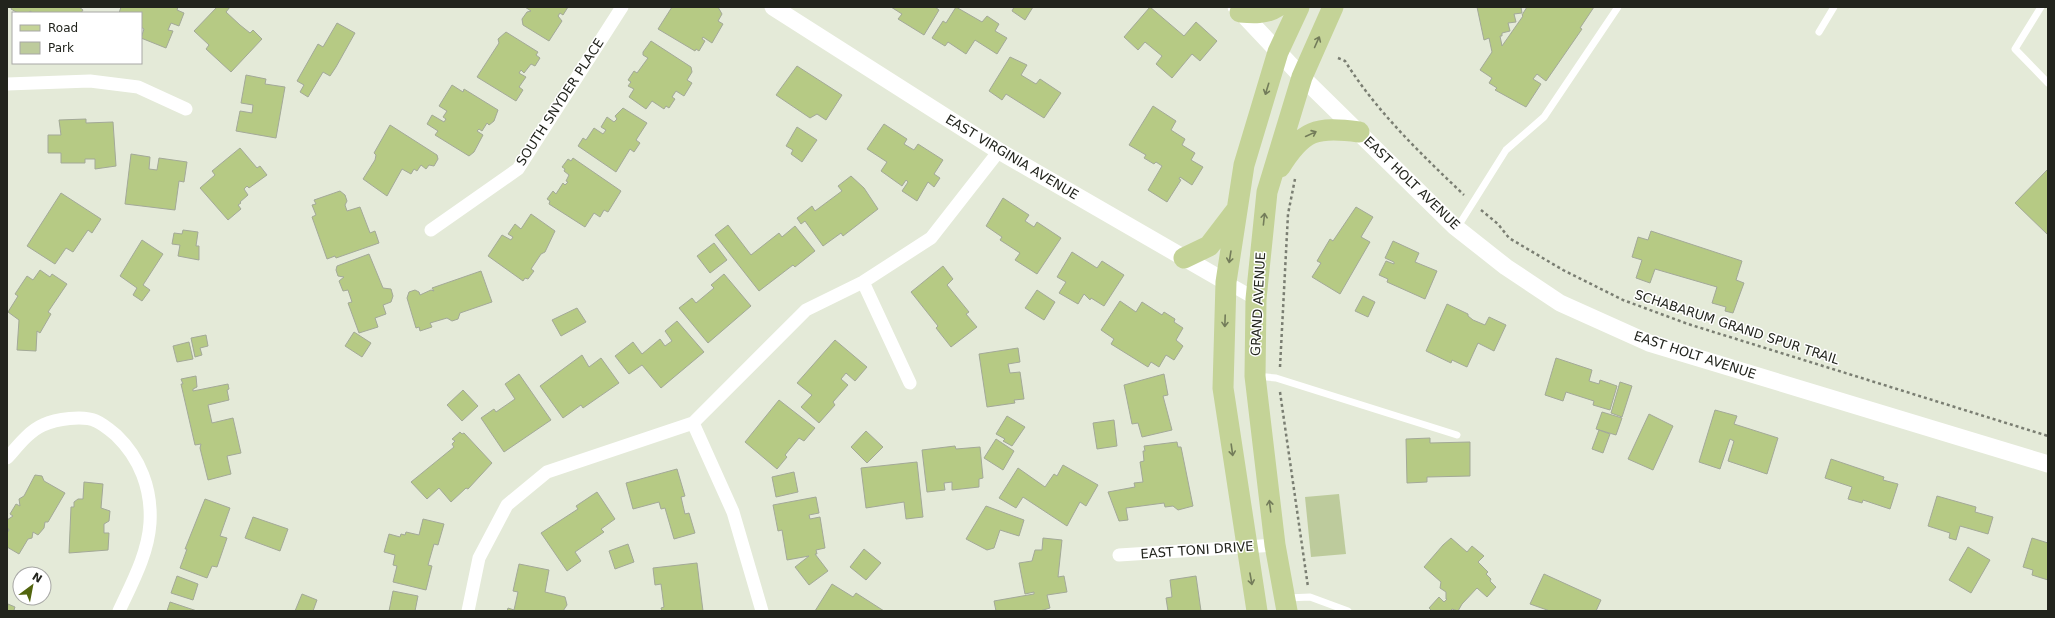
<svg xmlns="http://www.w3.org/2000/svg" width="2055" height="618" font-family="'DejaVu Sans',sans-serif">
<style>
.green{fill:#bdcb9c}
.building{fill:#b6ca84;stroke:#a3a998}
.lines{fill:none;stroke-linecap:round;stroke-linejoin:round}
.path{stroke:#7a7e72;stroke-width:2.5;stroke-dasharray:3 3;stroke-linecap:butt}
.service{stroke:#fff;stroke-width:7}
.minor{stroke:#fff;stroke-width:13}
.tertiary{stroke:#fff;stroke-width:17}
.primary{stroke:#c4d397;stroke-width:21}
.oneway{stroke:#737c5a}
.labels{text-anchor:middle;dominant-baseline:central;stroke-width:3;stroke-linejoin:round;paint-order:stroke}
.street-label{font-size:13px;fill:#22241d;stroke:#fff}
</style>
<rect width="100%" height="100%" fill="#e4ead8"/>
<!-- green -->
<path class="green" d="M1339,494L1346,554L1311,557L1305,497Z"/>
<!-- building -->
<path class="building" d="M12,7H79L83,10L81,13H33L30,11L29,13H18L11,9Z
M121,7H178L177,10L184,13L179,26L171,23L168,30L173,31L166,48L141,38L144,29L141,27V13H119Z
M217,7H230L226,12L240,25L250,33L253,30L262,39L231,72L206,49L209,45L194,31Z
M525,7H568L563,15L560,13L558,16L562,21L549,41L523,25L522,19L527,12L531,11Z
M672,7H718L722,14L718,21L723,24L712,43L703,37L702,39L705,41L699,51L696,49L695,51L658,29Z
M891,7H935L939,10L924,35L898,19L902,14Z
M956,7L982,22L987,16L999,24L995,31L1007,38L997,54L975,40L966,54L948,42L945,46L932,38L943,21L946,23Z
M1014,7H1033L1025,20L1012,11Z
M1150,7L1184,36L1196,22L1217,41L1200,61L1192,54L1172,78L1156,64L1162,56L1145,42L1138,50L1124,37Z
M1477,7H1521L1522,13L1514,14L1516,22L1508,23L1510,31L1502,33V36H1500L1502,46L1523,16L1522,15L1527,7H1594L1580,28L1582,29L1546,81L1537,74L1533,79L1541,84L1526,107L1495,90L1497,88L1489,83L1492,78L1480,70L1492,52L1489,38L1484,40Z
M337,23L355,33L336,67L330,76L323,72L308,97L300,92L304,85L297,81L318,44L323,47Z
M506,32L538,52L536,55L540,58L535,66L531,64L524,73L521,70L519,73L526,77L519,87L523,90L516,101L477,77L499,43L498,39Z
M651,41L691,67L692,72L687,80L692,83L684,96L676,91L672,97L675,99L669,108L666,106L664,109L652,101L646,109L629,97L634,89L628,86L631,82L628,80L634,71L637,73L648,58L643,55V52Z
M1010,57L1027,65L1021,75L1036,84L1040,79L1061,93L1044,118L1006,94L1002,100L989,91Z
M797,66L842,95L826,120L817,114L810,118L776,95Z
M246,75L266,79L265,84L285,87L276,138L236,131L240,111L252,113L253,105L241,103Z
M452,85L463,92L464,89L498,110L494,121L489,125L487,123L482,131L479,129L477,131L483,135L474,152L469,156L435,135L438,131L427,124L432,115L444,122L446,119L443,117L447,111L439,106Z
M1153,106L1176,121L1171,130L1185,139L1182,145L1195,153L1191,160L1203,167L1192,185L1180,177L1179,179L1181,180L1167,202L1148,190L1162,166L1156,162L1154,164L1144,158L1146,155L1129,145Z
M623,108L647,123L636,140L640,143L634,152L630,149L616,172L578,146L583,138L586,140L594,128L603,134L606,130L601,127L607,117L614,122L617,119L615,116Z
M86,119V123L113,122L116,166L95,169V159H85V163H61V153H48V135H61L59,120Z
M884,124L907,139L904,144L914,150L918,144L943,160L934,174L940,178L934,187L928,182L917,201L902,191L908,182L906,180L902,186L881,171L887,162L867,149Z
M390,125L437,155L438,159L434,166L429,165L426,169L421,165L417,171L414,169L411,174L402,169L387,196L363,179L375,160L376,155L374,153Z
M797,127L817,140L802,162L791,154L793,150L786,146Z
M240,148L257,168L260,166L267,175L249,188L247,186L244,189L248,195L240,202L241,203L238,205L241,209L228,220L200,188L215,175L212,171Z
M131,154L150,157L149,169L157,170L159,158L187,162L184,182L179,181L175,210L125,204Z
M573,158L621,191L608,212L604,210L600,217L594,213L585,227L549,204L550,201L547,199L553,191L556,194L563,183L565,185L568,182L566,181L569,175L564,171L565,169L562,167L568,159L571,161Z
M2048,169V235L2015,203Z
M851,176L864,188L878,209L843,236L841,233L823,246L805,221L801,224L797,218L812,206L815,211L842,191L838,186Z
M340,191L345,195L347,201L345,205L347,211L360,207L370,233L375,231L379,243L336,258L335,256L327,259L312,217L316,215L312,205L316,204L314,200Z
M61,193L101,219L92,233L88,230L73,252L66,248L55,264L27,246Z
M1003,198L1029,215L1025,221L1034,227L1037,222L1061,238L1037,274L1015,260L1020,253L1000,240L1002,237L986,226Z
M1356,207L1373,217L1361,237L1370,242L1340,294L1312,277L1321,263L1317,261L1330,239L1333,241Z
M531,214L555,231L545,252L541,254L531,269L534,271L528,279L525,278L523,281L488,256L502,235L511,240L513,237L508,234L515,224L521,229Z
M728,225L751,255L779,233L782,237L795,226L815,251L795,267L793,265L759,291L715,235Z
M183,230L198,232L196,246H199V260L178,256L180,245L172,244L174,233L182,234Z
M1651,231L1742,261L1736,280L1744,283L1733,313L1725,311L1726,307L1712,303L1717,287L1655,269L1650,283L1636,278L1642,260L1632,257L1638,237L1648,240Z
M142,240L163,254L143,285L150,290L142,301L133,295L137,288L120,276Z
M1393,241L1419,253L1415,262L1437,271L1425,299L1387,282L1388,279L1379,275L1386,261L1394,264V262L1385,258Z
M714,243L727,260L710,273L697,256Z
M1072,252L1097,268L1102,261L1124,275L1104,306L1091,298L1090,300L1084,294L1078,304L1059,293L1066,282L1057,277Z
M369,254L383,288L391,289L393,296L391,302L383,305L386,314L375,318L378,327L359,333L348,303L352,302L348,290L343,291L339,281L344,277L338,276L336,270L337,266Z
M943,266L953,279L947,285L969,312L966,314L977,327L951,347L936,328L938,326L911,292Z
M40,270L50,277L52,274L67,284L48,312L51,314L40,333L37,331L36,351L17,350L19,320L8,312L18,296L15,294L27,276L33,280Z
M481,271L492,302L460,313L458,319L452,321L447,318L430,323L432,327L420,331L419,327L416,328L407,298L409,292L415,290L419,292L420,295L431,290L434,291L432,288Z
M724,274L751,306L708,343L679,308L692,298L696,303L714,288L711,285Z
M1037,290L1055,302L1044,320L1025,308Z
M1363,296L1375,302L1368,317L1355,311Z
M1120,301L1136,312L1142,302L1162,315L1164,312L1175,319L1174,322L1183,328L1176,340L1183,346L1174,360L1166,355L1159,367L1151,362L1148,367L1111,344L1114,339L1101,330Z
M1447,304L1468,314V316L1473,320L1485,325L1489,317L1506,325L1494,351L1478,343L1467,367L1452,360L1451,363L1426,351Z
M577,308L586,322L561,336L552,320Z
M677,321L704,352L661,388L642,365L629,374L615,356L633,342L642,354L660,339L665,346L672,341L665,331Z
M354,332L371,343L362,357L345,346Z
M206,335L208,346L200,348L202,355L195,357L191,338Z
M835,340L867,367L855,381L846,373L841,379L848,385L833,402L835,405L819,423L801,407L812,395L797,383Z
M189,342L193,359L177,362L173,346Z
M1018,348L1020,362L1008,364L1010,373L1020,372L1024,399L1014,400L1015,403L987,407L979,354Z
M582,355L589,367L601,358L619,383L583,408L581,405L563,418L540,386Z
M1556,358L1592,370L1589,381L1599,384L1600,380L1617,386L1610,410L1593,405L1594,401L1566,392L1563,401L1545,395Z
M519,374L551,420L504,452L481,418L494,409L496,412L515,399L505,384Z
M1164,374L1168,395L1163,396L1172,430L1142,437L1138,423L1132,424L1124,385Z
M196,376L197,387L193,389V391L228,384L229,389L227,390L229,400L208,405L212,423L233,418L241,453L227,456L231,474L208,480L200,448L201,444L195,445L181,384H183L181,379Z
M1620,382L1632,386L1622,417L1611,413Z
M463,390L478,406L462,421L447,405Z
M779,400L815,428L804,441L799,438L785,455L787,457L777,469L745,442Z
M1715,410L1737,416L1734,424L1778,438L1767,474L1728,461L1734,441L1730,439L1720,469L1699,462Z
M1602,412L1622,418L1616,435L1596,429Z
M1649,414L1673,426L1653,470L1628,459Z
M1007,416L1025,427L1012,446L1003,441L1005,439L996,434Z
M1114,420L1117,446L1097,449L1093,423Z
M1599,430L1610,434L1603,453L1592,449Z
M866,431L883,447L867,463L851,447Z
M460,432L462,434L464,433L492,463L468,489L466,488L451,502L439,488L427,499L411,482L454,447L452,444L455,441L452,439Z
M1430,438V443L1470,442V476L1427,477V482L1407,483L1406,439Z
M996,439L1014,451L1003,470L984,458Z
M1177,442L1178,447H1181L1193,506L1178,510L1173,506L1165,507L1164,503L1126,508L1128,520L1119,521L1108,492L1135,487L1134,483L1143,482L1140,462L1144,461L1143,451H1145L1144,446Z
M955,446L956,449L980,447L983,478L979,479V487L952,490V482L944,483L945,490L927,492L922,450Z
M1831,459L1884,477L1883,480L1898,484L1890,509L1863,500L1862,503L1848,499L1852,487L1825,478Z
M917,462L923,517L906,519L904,502L866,508L861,468Z
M1063,465L1098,485L1086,506L1080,502L1067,526L1023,497L1016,508L999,498L1018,468L1045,487L1054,474L1057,476Z
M677,469L685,496L681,497L685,514L689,513L695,533L674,539L665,508L661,509L659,502L633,509L626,483Z
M794,472L798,492L776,497L772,477Z
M35,475L42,476L44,481L65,493L48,522H45L44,528L38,535L33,532L32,538L28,539L19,554L7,547V533L9,530L7,527V520L13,516L10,514L16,504L20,506L19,499L24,496Z
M84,482L103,484L101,508L110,511L109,521L104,524V533H109L108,550L69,553L71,507H74V502L78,499H83Z
M597,492L615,519L601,529L604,532L575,552L581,561L567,571L541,533L578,509L576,506Z
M1937,496L1976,507L1975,512L1993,517L1988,534L1960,526L1956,540L1949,538L1950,533L1928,526Z
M816,497L819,513L809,515L810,519L820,517L825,548L816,550L817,554H815L828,571L809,585L795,567L809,556L787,560L782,530L778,531L773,505Z
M205,499L230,508L220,536L227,538L217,567L212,566L207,578L180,568L187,549H185Z
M986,506L1024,520L1019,536L1000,530L994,548L987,550L966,539Z
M253,517L288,529L280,551L245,538Z
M423,519L444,524L438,545L434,544L428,565L432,566L426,590L393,582L397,566L393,565L395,555L384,552L389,534L400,537L401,534L405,535L406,532L419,535Z
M1043,538L1062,540L1058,577L1064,576L1067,592L1047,595L1050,608L1040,611H996L994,601L1034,594V592L1025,594L1019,563L1032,561L1035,550H1042Z
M1451,538L1467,552L1472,546L1484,556L1478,562L1488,572L1486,574L1491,579L1490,581L1496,587L1487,597L1477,588L1462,604L1458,611L1452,609L1450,611H1432L1429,608L1439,597L1444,602L1447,599H1446V592L1440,588L1441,582L1424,567L1443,545Z
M2032,538L2048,543V580L2032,575L2033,570L2023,567Z
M628,544L634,562L615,569L609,551Z
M1968,547L1990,560L1971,593L1949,580Z
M864,549L881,563L866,580L850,567Z
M697,563L703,611H662L661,608L664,607L661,584L655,585L653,568Z
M519,564L549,570L545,592L565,597L567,605L563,611H507L508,608L514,610L518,592L513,591Z
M1544,574L1601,600L1596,611H1550L1530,604Z
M177,576L198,584L193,600L171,593Z
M1196,576L1201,611H1168L1166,598L1172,597L1170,580Z
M832,584L853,597L856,593L884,611H815Z
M393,591L418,596L415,611H389Z
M302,594L317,600L313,611H295Z
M170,602L197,611H167Z
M8,604L15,607L14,610L16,611H7Z"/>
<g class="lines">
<!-- path -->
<path class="path" d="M1338,58L1345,61C1377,112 1420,153 1464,195
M1481,210L1498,224L1509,238L1563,270L1623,300L1688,324L2048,436
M1280,367L1288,214L1295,179
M1280,392L1308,587"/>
<!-- service -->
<path class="service" d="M2041,7L2015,49L2048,83
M1819,32L1834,7
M1457,228L1506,150L1544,117L1618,7
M1256,376L1276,378L1457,435
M1287,598L1310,597L1348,611"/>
<!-- minor -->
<path class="minor" d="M7,84L90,81L138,87L186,109
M431,230L518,169L622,7
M863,282L910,383
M1226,282L1256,299
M693,423L733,512L762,611
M7,458C17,447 29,431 43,425C56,419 83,415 96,421C103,424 110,430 116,435C140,458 152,489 150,523C148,554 132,583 119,611
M1119,555L1275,545
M468,611L479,558L507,505L547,472L693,423L806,310L863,282L931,238L999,151"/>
<!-- tertiary -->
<path class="tertiary" d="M773,7L999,151L1226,282
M1236,7L1302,77L1454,226L1506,267L1560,303L1649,343L2048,464"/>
<!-- primary -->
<path class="primary" d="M1240,12C1252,13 1267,14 1277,7
M1280,167C1303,130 1316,126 1359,132
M1184,258L1209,246L1235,212
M1257,611L1223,388L1226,282L1244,165L1278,52L1299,7
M1287,611L1275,545L1255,376L1256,299L1267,192L1302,77L1333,7"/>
</g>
<!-- one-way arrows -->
<defs><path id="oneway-shaft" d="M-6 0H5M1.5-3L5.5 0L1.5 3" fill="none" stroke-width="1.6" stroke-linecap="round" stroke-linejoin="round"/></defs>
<g class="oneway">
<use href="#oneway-shaft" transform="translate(1317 42) rotate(-66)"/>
<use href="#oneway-shaft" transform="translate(1267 89) rotate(107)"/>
<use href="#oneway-shaft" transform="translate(1311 134) rotate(-25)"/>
<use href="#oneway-shaft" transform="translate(1264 219) rotate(-84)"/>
<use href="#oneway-shaft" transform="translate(1230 257) rotate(99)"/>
<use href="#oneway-shaft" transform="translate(1225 321) rotate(92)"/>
<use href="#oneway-shaft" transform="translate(1232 450) rotate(82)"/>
<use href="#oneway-shaft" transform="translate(1270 506) rotate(-97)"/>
<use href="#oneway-shaft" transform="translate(1251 579) rotate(80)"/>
</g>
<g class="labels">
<!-- street labels -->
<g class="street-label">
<text transform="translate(560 102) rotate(-57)">SOUTH SNYDER PLACE</text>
<text transform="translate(1012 157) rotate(31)">EAST VIRGINIA AVENUE</text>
<text transform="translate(1412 183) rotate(44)">EAST HOLT AVENUE</text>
<text transform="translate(1258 304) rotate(-87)">GRAND AVENUE</text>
<text transform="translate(1737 327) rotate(18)">SCHABARUM GRAND SPUR TRAIL</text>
<text transform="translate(1695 355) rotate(18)">EAST HOLT AVENUE</text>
<text transform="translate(1197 550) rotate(-4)">EAST TONI DRIVE</text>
</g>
</g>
<!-- border -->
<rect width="2055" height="618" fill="none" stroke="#22241d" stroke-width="16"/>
<!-- legend -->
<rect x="12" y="12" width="130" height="52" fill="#ffffff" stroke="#a7a7a5"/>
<rect x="20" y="25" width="20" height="6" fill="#c4d397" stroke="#a7a7a5"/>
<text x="48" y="32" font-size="12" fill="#22241d">Road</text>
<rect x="20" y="42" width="20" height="12" fill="#bdcb9c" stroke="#a7a7a5"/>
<text x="48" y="52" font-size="12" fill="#22241d">Park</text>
<!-- north arrow -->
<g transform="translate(32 586) rotate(32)"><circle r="19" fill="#ffffff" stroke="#a7a7a5"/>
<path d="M0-3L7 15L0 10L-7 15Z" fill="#52650e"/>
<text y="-6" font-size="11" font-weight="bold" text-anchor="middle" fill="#22241d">N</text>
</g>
</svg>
